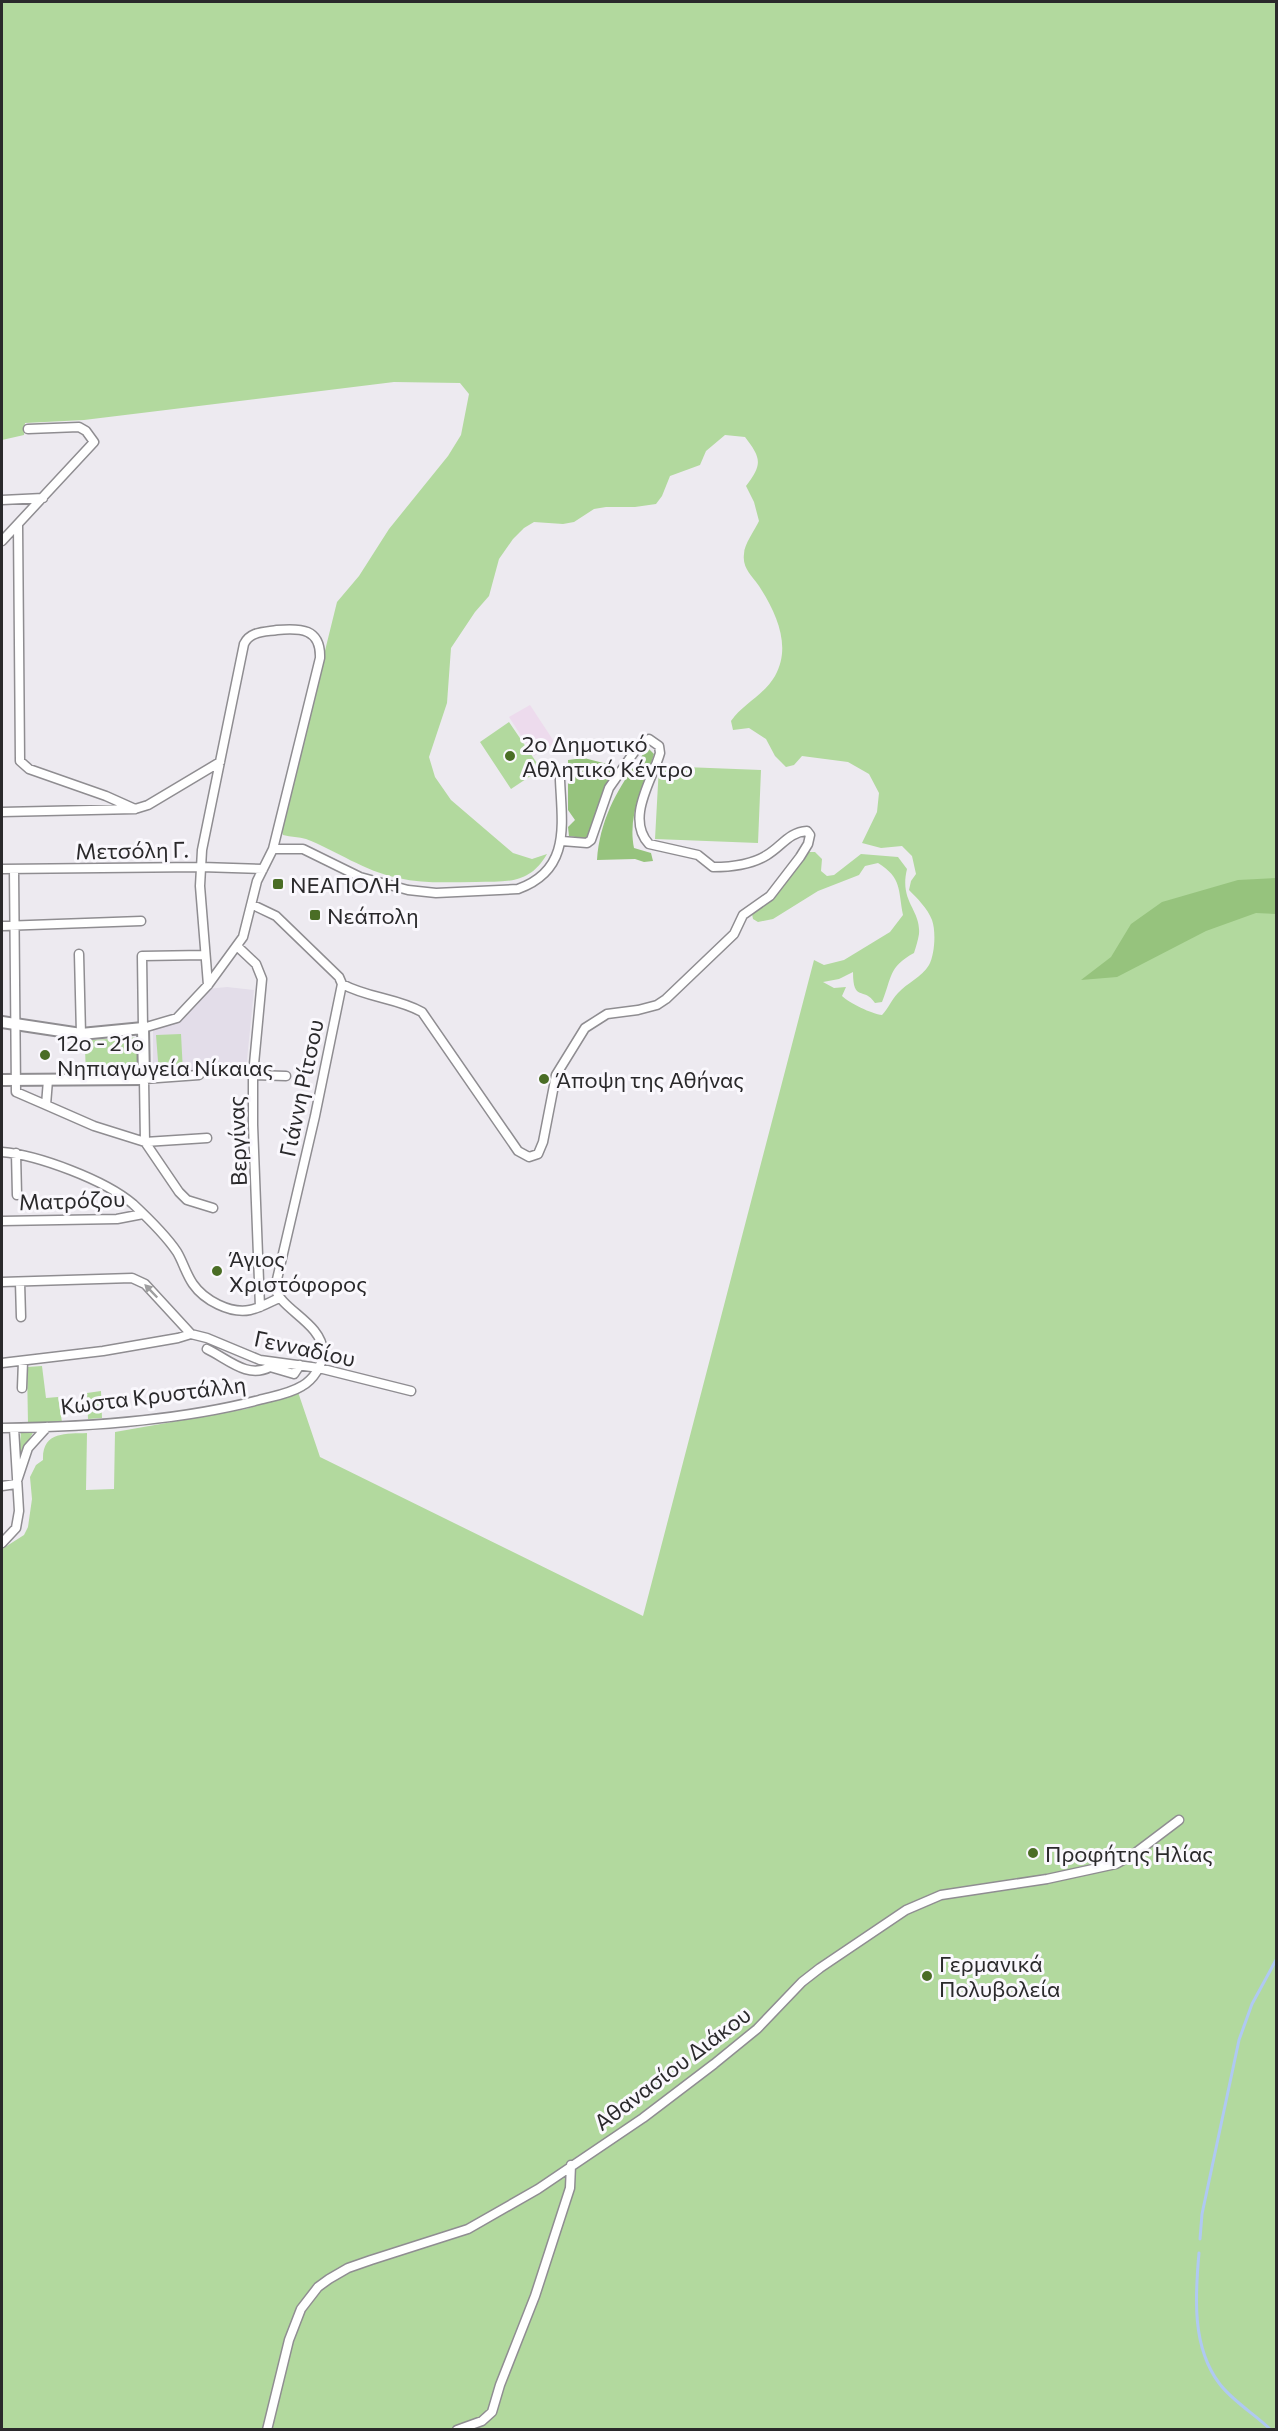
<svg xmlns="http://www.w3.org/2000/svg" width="1278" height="2431" font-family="Commissioner,sans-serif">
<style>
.commercial{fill:#eddbed}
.built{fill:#e3dde9}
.green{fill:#b2d99e}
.forest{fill:#96c37d}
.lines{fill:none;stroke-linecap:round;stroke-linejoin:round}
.stream{stroke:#afc9f2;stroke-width:3}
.minor-casing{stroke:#8f8d91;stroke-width:11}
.tertiary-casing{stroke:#8f8d91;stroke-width:14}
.minor{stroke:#fff;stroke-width:8}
.tertiary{stroke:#fff;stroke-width:10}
.oneway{fill:#9f9fa0}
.poi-dot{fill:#4a6d25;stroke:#faf8fd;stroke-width:2}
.labels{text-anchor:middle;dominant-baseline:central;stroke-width:6;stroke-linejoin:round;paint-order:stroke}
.poi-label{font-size:22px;fill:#2a292b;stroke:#faf8fd;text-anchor:start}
.street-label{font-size:22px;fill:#2a292b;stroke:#faf8fd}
</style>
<rect width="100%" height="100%" fill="#edeaf0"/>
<!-- commercial -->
<path class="commercial" d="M530,705L555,743L534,756L509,717Z"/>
<!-- built -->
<path class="built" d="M227,987L254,990L246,1070H153V1031L180,1020L207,989Z"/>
<!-- green -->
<path class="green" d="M2,2H1276V2429L2,2430V1549L24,1535L28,1527L32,1499L30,1477L36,1465L43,1460C42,1431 66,1434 87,1433L86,1490L114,1489L115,1432L246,1409L298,1392L320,1457L643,1616L814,960L824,965L844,960L890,932L903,915C898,889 902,878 878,863L865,866L859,875L818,891L773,919L758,922L753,919L752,914L803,852H815L822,859L821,871L827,876L834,875L861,854L898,857L907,869C899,902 921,909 919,934C918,940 916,947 914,953C888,967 892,978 882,1002L875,1003C864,986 853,1003 853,972L839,979L823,982L834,988L846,987L842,996C849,1003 872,1014 882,1015C889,1008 891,1000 898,993C907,983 922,977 929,965C935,954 936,931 932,920C928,909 917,898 909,890L911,881L916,874L912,856L902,846L881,848L862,843L877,812L879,793L869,774L848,762L802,756L794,765L786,767L775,756L766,739L749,728L733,730L731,721C743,704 764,695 775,676C792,646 776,612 759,586C752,576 742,568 744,554C744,544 755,530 759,521L754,502L746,486C763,464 761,458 745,437L725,435L706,451L700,465L670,476L662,496L656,504L635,507H606L594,509L574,522L563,524L534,522L524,528L513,539L499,559L489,596L475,612L451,648L447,703L429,757L435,777L451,800L513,853L532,859L547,854C529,885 507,881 476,882C449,882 424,884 398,878C364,871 337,851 306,839C299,837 291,837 283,835L281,829L337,602L359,576L389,529L448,456L461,435L469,394L460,383L394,382L84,420L25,423L24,435L2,440Z
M509,722L541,769L511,789L480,742Z
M659,766L761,770L758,843L655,839Z
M181,1034L183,1072L159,1074L156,1035Z
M144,1037L142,1074L86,1076L85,1048L91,1040Z
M42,1366L46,1398L58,1397L62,1422L28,1424L27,1367Z
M101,1391L102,1418L88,1419L87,1393Z
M21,1431H34L19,1457Z"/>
<!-- forest -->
<path class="forest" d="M648,748L654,754C645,785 627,813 634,848L651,853L653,861L644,862L635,859L597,860C600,816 621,782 648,748Z
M584,758L615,766L603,791L589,839L569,836L568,827L575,820L568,810V760Z
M1276,878V914L1256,913L1206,931L1117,977L1081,980L1111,957L1131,924L1162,902L1238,880Z"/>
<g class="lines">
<!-- stream -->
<path class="stream" d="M1200,2239L1202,2214L1239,2040L1252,2004L1276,1960
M1199,2253C1195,2297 1192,2347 1219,2383C1232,2401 1255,2414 1271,2430"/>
<defs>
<path id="minor" d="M2,500L43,498
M18,525L20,761L29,769L106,796L135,809
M2,541L94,442L86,431L79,427L28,429
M2,812L135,809L148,805L220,762
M273,849H303L360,877L408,890L436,893L518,889C571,870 562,825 560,780
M2,869L201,867L263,869
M14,869L16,1092L46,1105
M2,926L141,921
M238,947L256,964L262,979L253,1075V1125L260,1307
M79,954L81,1034
M205,955L142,956L143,1028L177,1018L208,985L243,937L257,881L273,849L320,658C321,628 300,628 277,630C265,632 250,631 244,644L202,850L200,886L208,985
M342,984C368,998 397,998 422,1012L518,1151L529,1157L538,1154L543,1142L556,1075L585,1028L607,1014L638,1010L657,1005L666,999L734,934L743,915L770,896L800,857L808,844L810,835L807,831C789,832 782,846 767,855C751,865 731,867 713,867L698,855L649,844C625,818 653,779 660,753L659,746L649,739L637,748L609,788L591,840L587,843L562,841
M199,1075L144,1079L145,1142L179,1192L187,1200L213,1208
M253,1075L286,1076
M48,1080L46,1105L94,1126L145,1142L207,1138
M2,1152C38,1155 105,1180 133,1204C148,1218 165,1234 177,1252C183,1262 186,1274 193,1284C204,1300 230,1314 250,1310C260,1308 270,1302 279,1298
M16,1153L17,1195
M2,1221L117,1219L143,1214
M2,1282L132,1278L145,1284L191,1334L207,1338L260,1360L319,1368L411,1391
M20,1282L21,1317
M207,1349C228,1359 247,1379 270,1367L294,1374L300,1365
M2,1363L103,1351L178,1338L191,1334
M22,1388L23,1361
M2,1428C85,1427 178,1421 259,1400C274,1396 289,1394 302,1386C313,1380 323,1365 323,1352C322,1323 281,1310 275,1288L315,1116L342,984L339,977L276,916L253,905
M2,1486L16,1484L28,1448L47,1427
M2,1543L16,1528L19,1511L14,1428
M267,2430L289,2340L301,2309L318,2287L329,2279L348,2268L371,2260L468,2229L538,2189L643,2118L714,2064L757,2029L802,1982L820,1968L906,1910L941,1895L1047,1879L1116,1864L1134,1854L1179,1820
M457,2430L482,2421L492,2412L500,2385L535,2296L570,2188L571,2165"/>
<path id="tertiary" d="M2,1022L81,1034L143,1028L144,1079L2,1080"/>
</defs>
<!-- minor casing -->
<use href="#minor" class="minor-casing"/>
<!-- tertiary casing -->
<use href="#tertiary" class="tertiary-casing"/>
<!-- minor -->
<use href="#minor" class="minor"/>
<!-- tertiary -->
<use href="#tertiary" class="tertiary"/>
</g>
<!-- one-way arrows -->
<defs><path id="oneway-solid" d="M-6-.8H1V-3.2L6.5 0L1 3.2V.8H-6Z" transform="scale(1.5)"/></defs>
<use class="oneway" href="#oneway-solid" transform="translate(151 1291) rotate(-134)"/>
<!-- markers -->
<g class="poi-dot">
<circle cx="510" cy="756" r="6"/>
<rect x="272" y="878" width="12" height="12" rx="3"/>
<rect x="309" y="909" width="12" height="12" rx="3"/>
<circle cx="45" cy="1055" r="6"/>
<circle cx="544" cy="1079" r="6"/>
<circle cx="217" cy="1271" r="6"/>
<circle cx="1033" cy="1853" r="6"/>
<circle cx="927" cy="1976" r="6"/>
</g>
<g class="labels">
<!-- poi labels -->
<g class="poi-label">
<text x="522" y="743">2o Δημοτικό<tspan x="522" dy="25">Αθλητικό Κέντρο</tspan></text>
<text x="290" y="884">ΝΕΑΠΟΛΗ</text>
<text x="327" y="915">Νεάπολη</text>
<text x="57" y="1042">12ο - 21ο<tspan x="57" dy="25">Νηπιαγωγεία Νίκαιας</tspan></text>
<text x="556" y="1079">Άποψη της Αθήνας</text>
<text x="229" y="1258">Άγιος<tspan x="229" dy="25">Χριστόφορος</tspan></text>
<text x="1045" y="1853">Προφήτης Ηλίας</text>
<text x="939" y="1963">Γερμανικά<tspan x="939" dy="25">Πολυβολεία</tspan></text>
</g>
<!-- street labels -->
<g class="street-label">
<text transform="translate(132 850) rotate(-1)">Μετσόλη Γ.</text>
<text transform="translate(301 1088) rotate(-78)">Γιάννη Ρίτσου</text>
<text transform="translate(237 1141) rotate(-92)">Βεργίνας</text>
<text transform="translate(72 1200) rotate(-2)">Ματρόζου</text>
<text transform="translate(305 1348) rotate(12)">Γενναδίου</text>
<text transform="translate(153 1395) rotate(-7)">Κώστα Κρυστάλλη</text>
<text transform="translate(672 2068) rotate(-37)">Αθανασίου Διάκου</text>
</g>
</g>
<!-- border -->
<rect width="1278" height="2431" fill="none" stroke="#2a292b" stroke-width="6"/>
</svg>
